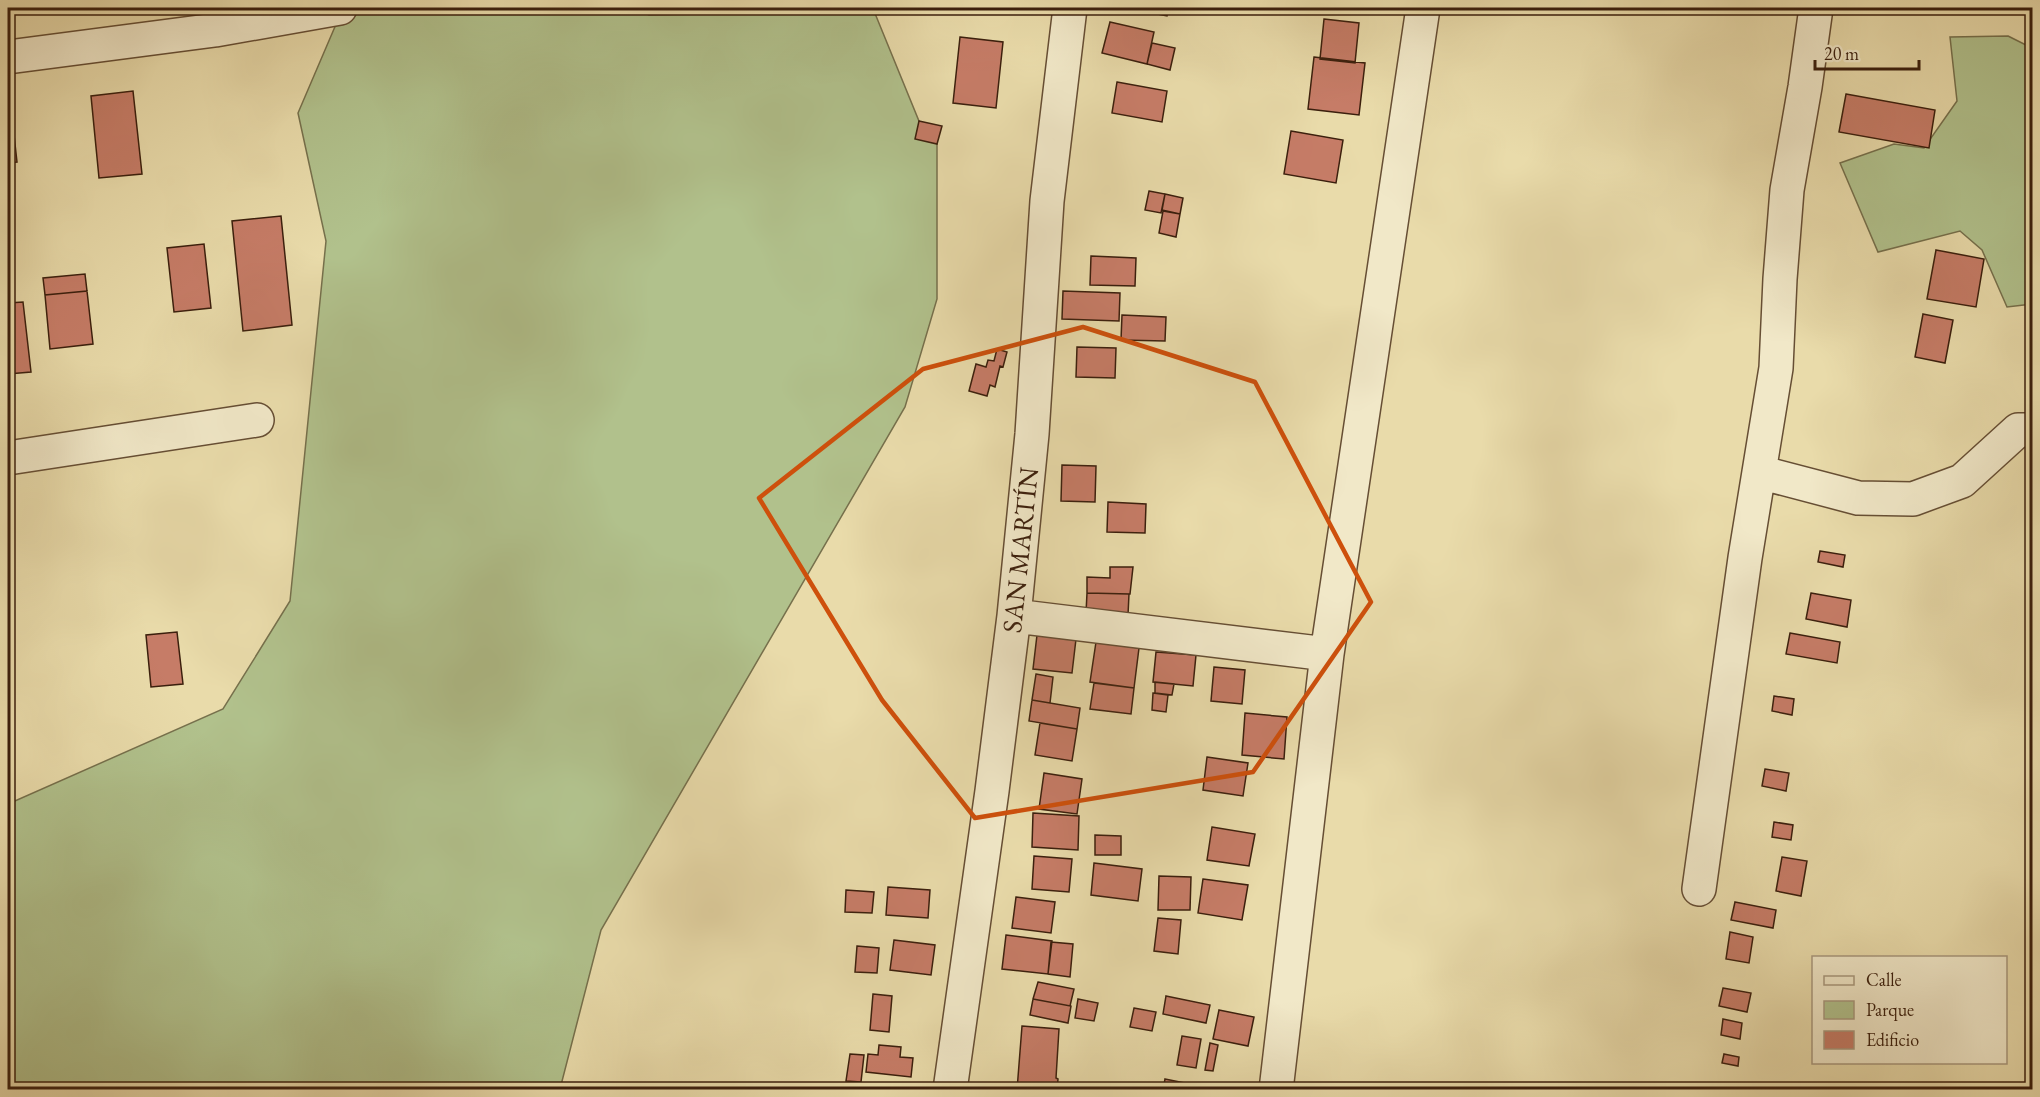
<svg xmlns="http://www.w3.org/2000/svg" width="2040" height="1097" font-family="'EB Garamond',serif">
<style>
.green{fill:#b1c18c;stroke:#76704c;stroke-width:1.5}
.building{fill:#c67c67;stroke:#3b1f0d;stroke-width:1.5}
.lines{fill:none;stroke-linecap:round;stroke-linejoin:round}
.minor-casing{stroke:#664e34;stroke-width:36}
.minor{stroke:#f1e8c8;stroke-width:33}
.marked{fill:none;stroke:#ce500c;stroke-width:4.5;stroke-linejoin:round}
.labels{text-anchor:middle;dominant-baseline:central;stroke-width:5;stroke-linejoin:round;paint-order:stroke}
.street-label{font-size:27px;fill:#3b1f0d;stroke:#f1e8c8}
</style>
<rect width="100%" height="100%" fill="#e9dbaa"/>
<filter id="stains"><feTurbulence type="fractalNoise" baseFrequency=".00333" numOctaves="4"/><feColorMatrix values="0 0 0 0 .2 0 0 0 0 .09 0 0 0 0 .02 0 0 0 .5 -.17"/></filter>
<radialGradient id="worn" r=".72"><stop offset=".6" stop-color="#630" stop-opacity="0"/><stop offset="1" stop-color="#630" stop-opacity=".3"/></radialGradient>
<!-- green -->
<path class="green" d="M343,8H635L649,15L874,11L919,121L937,144V299L905,407L601,930L560,1089H8V804L223,709L290,601L326,241L298,113Z
M2008,36L2032,48V155L2030,158L2026,185L2032,212V304L2007,307L1982,250L1960,231L1878,252L1840,163L1894,144L1924,148L1957,101L1950,37Z"/>
<!-- building -->
<path class="building" d="M1126,8H1169L1167,16Z
M1324,19L1359,23L1355,63L1320,59Z
M1110,22L1154,32L1147,64L1102,53Z
M960,37L1003,42L996,108L953,103Z
M1152,43L1175,48L1170,70L1147,64Z
M1314,57L1365,63L1359,115L1308,109Z
M1117,82L1167,91L1162,122L1112,113Z
M133,91L142,174L99,178L91,96Z
M1846,94L1935,110L1929,148L1839,132Z
M8,99H10L17,162L8,163Z
M919,121L942,126L937,144L915,139Z
M1291,131L1343,140L1336,183L1284,174Z
M1149,191L1165,194L1161,213L1145,210Z
M1165,194L1183,198L1180,214L1162,210Z
M1163,211L1180,214L1176,237L1159,233Z
M281,216L292,325L243,331L232,221Z
M204,244L211,308L174,312L167,248Z
M1936,250L1984,259L1976,307L1927,299Z
M1091,256L1136,258L1135,286L1090,285Z
M85,274L87,291L45,295L43,278Z
M87,291L93,344L50,349L45,295Z
M1063,291L1120,293L1119,321L1062,319Z
M23,302L31,372L8,374V303Z
M1923,314L1953,320L1945,363L1915,357Z
M1122,315L1166,317L1165,341L1121,340Z
M1077,347L1116,348L1115,378L1076,377Z
M997,349L1007,352L1003,367L1000,366L995,387L990,385L987,396L969,391L976,364L986,367L988,360L994,361Z
M1062,465L1096,466L1095,502L1061,501Z
M1108,502L1146,504L1145,533L1107,532Z
M1820,551L1845,555L1843,567L1818,562Z
M1110,567H1133L1130,594L1087,593V577L1110,578Z
M1087,593L1129,594L1128,615L1086,613Z
M1811,593L1851,600L1847,627L1806,619Z
M177,632L183,684L151,687L146,635Z
M1790,633L1840,642L1837,663L1786,654Z
M1037,635L1076,639L1072,673L1033,669Z
M1096,642L1139,648L1134,688L1090,682Z
M1156,652L1196,655L1193,686L1153,682Z
M1214,667L1245,670L1242,704L1211,701Z
M1036,674L1053,677L1050,703L1032,700Z
M1155,682L1174,684L1172,695L1155,693Z
M1094,683L1134,688L1131,714L1090,709Z
M1153,693L1168,695L1166,712L1152,710Z
M1774,696L1794,699L1792,715L1772,711Z
M1032,700L1080,708L1077,729L1029,721Z
M1245,713L1287,717L1284,759L1242,755Z
M1040,723L1077,729L1072,761L1035,755Z
M1207,757L1248,763L1243,796L1203,790Z
M1765,769L1789,773L1786,791L1762,786Z
M1044,773L1082,779L1077,814L1039,809Z
M1033,813L1079,816L1078,850L1032,847Z
M1774,822L1793,825L1791,840L1772,837Z
M1212,827L1255,834L1249,866L1207,860Z
M1095,835L1121,836V855H1095Z
M1034,856L1072,859L1069,892L1032,889Z
M1782,857L1807,861L1801,896L1776,891Z
M1094,863L1142,869L1138,901L1091,895Z
M1159,876L1191,877L1190,910H1158Z
M1203,879L1248,885L1242,920L1198,913Z
M888,887L930,890L928,918L886,915Z
M846,890L874,892L872,913L845,912Z
M1016,897L1055,902L1051,933L1012,928Z
M1735,902L1776,910L1773,928L1731,920Z
M1158,918L1181,920L1178,954L1154,951Z
M1730,932L1753,937L1749,963L1726,959Z
M1006,935L1052,941L1048,974L1002,969Z
M894,940L935,945L931,975L890,970Z
M1051,942L1073,944L1070,977L1048,974Z
M857,946L879,948L877,973L855,972Z
M1038,982L1074,989L1070,1006L1033,999Z
M1723,988L1751,993L1747,1012L1719,1006Z
M873,994L892,996L889,1032L870,1030Z
M1166,996L1210,1005L1206,1023L1163,1014Z
M1033,999L1071,1006L1068,1023L1030,1015Z
M1078,999L1098,1003L1094,1021L1075,1018Z
M1134,1008L1156,1012L1152,1031L1130,1027Z
M1219,1010L1254,1017L1248,1046L1213,1039Z
M1723,1019L1742,1023L1740,1039L1721,1035Z
M1022,1026L1059,1029L1056,1078L1058,1079L1057,1090H1017Z
M1182,1036L1201,1039L1196,1068L1177,1065Z
M1210,1043L1218,1045L1213,1071L1205,1070Z
M879,1045L901,1047L900,1057L913,1058L911,1077L866,1072L868,1054L878,1055Z
M850,1054L864,1055L861,1082L846,1081Z
M1724,1054L1739,1057L1738,1066L1722,1063Z
M1165,1079L1215,1089V1090H1163Z"/>
<g class="lines">
<defs>
<path id="minor" d="M8,57L215,30L340,8
M8,458L257,420
M1759,472L1858,498L1913,499L1962,481L2018,430H2032
M1014,616L1327,654
M1699,889L1745,558L1776,368L1780,279L1787,190L1805,87L1816,8
M950,1090L992,791L1014,616L1032,434L1047,201L1070,8
M1276,1090L1327,654L1423,8"/>
</defs>
<!-- minor casing -->
<use href="#minor" class="minor-casing"/>
<!-- minor -->
<use href="#minor" class="minor"/>
</g>
<!-- marked area -->
<path class="marked" d="M1083,327L1255,382L1371,602L1253,772L975,818L882,700L759,498L923,369Z"/>
<g class="labels">
<!-- street labels -->
<g class="street-label">
<text transform="translate(1020 550) rotate(-84)">SAN MARTÍN</text>
</g>
</g>
<!-- margin -->
<rect width="2040" height="1097" fill="none" stroke="#e9dbaa" stroke-width="30"/>
<rect x="9" y="9" width="2022" height="1079" fill="none" stroke="#3b1f0d" stroke-width="3"/>
<rect x="15" y="15" width="2010" height="1067" fill="none" stroke="#3b1f0d" stroke-width="1.5"/>
<!-- legend -->
<rect x="1812" y="956" width="195" height="108" fill="#f1e8c8" stroke="#a8987d" stroke-width="1.5"/>
<rect x="1824" y="976" width="30" height="9" fill="#f1e8c8" stroke="#a8987d" stroke-width="1.5"/>
<text x="1866" y="986" font-size="18" fill="#3b1f0d">Calle</text>
<rect x="1824" y="1001" width="30" height="18" fill="#b1c18c" stroke="#a8987d" stroke-width="1.5"/>
<text x="1866" y="1016" font-size="18" fill="#3b1f0d">Parque</text>
<rect x="1824" y="1031" width="30" height="18" fill="#c67c67" stroke="#a8987d" stroke-width="1.5"/>
<text x="1866" y="1046" font-size="18" fill="#3b1f0d">Edificio</text>
<!-- scale -->
<path d="M1815 60v9h104v-9" fill="none" stroke="#3b1f0d" stroke-width="3"/>
<text x="1824" y="60" font-size="18" fill="#3b1f0d" stroke="#f1e8c8" stroke-width="4.5" paint-order="stroke">20 m</text>
<rect width="100%" height="100%" filter="url(#stains)"/>
<rect width="100%" height="100%" fill="url(#worn)"/>
</svg>
